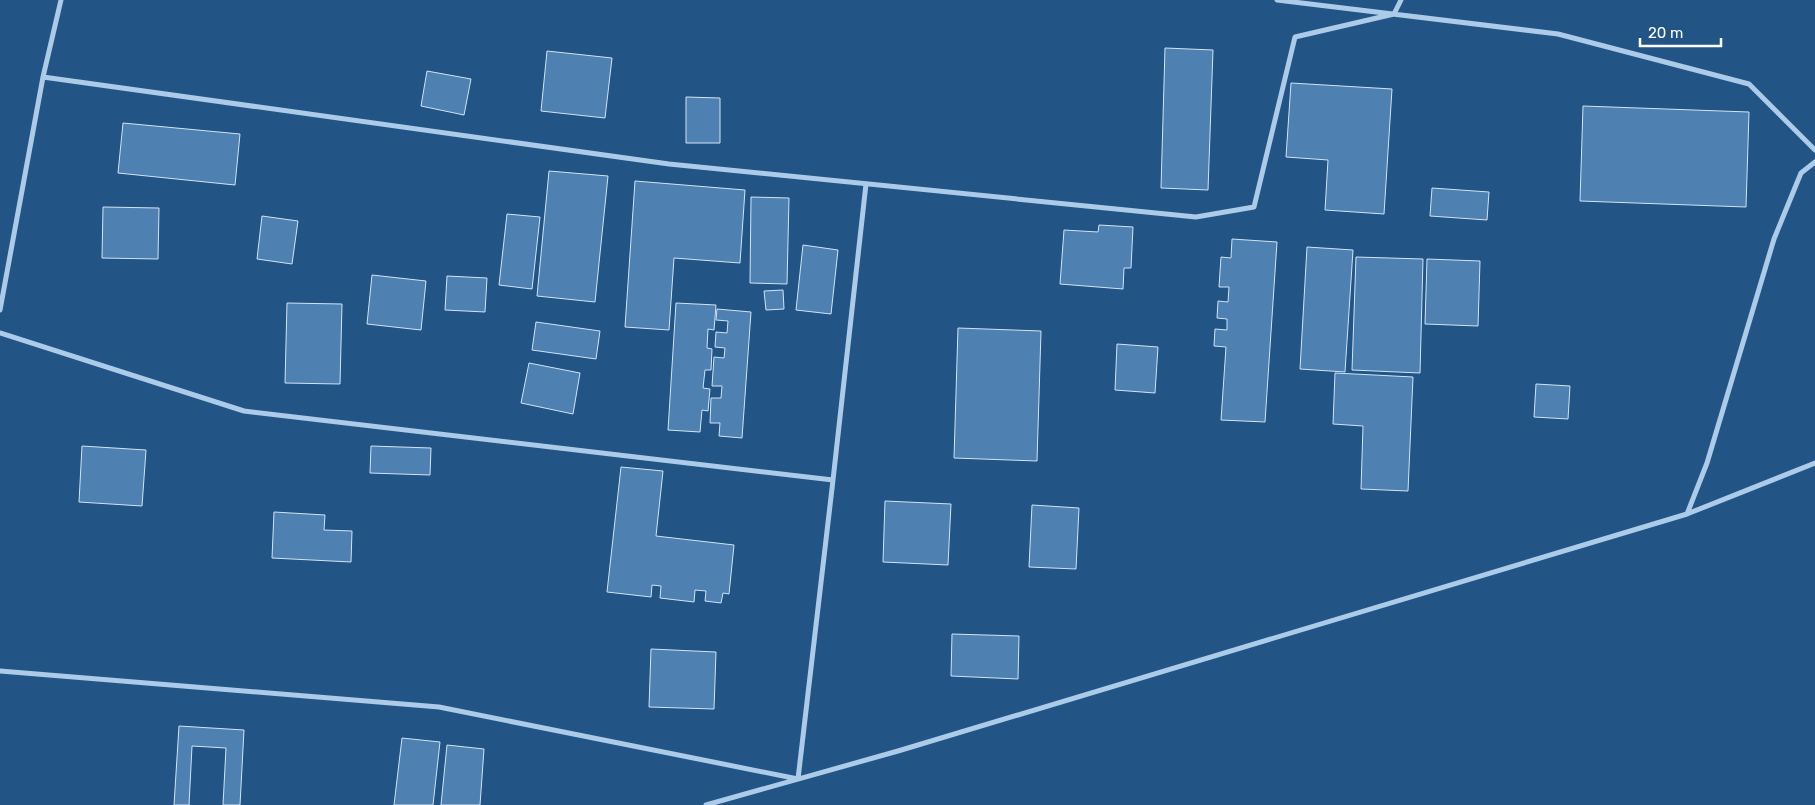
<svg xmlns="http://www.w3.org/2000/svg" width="1815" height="805" font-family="Rubik,sans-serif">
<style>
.building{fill:#4e80b1;stroke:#d0e4f7}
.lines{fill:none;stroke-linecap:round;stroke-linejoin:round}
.minor{stroke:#accbe9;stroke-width:5}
</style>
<rect width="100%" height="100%" fill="#225486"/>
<!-- building -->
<path class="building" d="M1165,48L1213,50L1208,190L1161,188Z
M547,51L612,58L605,118L541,111Z
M427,71L471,79L464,115L421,106Z
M1291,83L1392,89L1384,214L1325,210L1328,160L1286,157Z
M686,97L720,98V143H686Z
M1583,106L1749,112L1746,207L1580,201Z
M123,123L240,134L235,185L118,173Z
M549,171L608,176L595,302L537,296Z
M635,181L745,190L740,263L674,258L669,330L625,327Z
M1432,188L1489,192L1487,220L1430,216Z
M751,197L789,198L787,284L750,283Z
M103,207L159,208L158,259L102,258Z
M507,214L540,217L532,289L499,285Z
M262,216L298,221L292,264L257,259Z
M1099,225L1133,227L1131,268H1124L1123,289L1060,284L1064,230L1098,232Z
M1232,239L1277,242L1265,422L1221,420L1226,347L1214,346L1215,329L1227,330V319L1217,318L1218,301L1228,302L1229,287H1219L1221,257L1231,258Z
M803,245L838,250L831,314L796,310Z
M1307,247L1353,250L1345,372L1300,369Z
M1356,257L1423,259L1420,373L1352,370Z
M1427,259L1480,261L1478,326L1425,324Z
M372,275L426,281L421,330L367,324Z
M447,276L487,278L485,312L445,310Z
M783,290L784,309L766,310L764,291Z
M287,303L342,304L340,384L285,383Z
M676,303L716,305L714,330L708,329L707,348L712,349L711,370H705L703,388L710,389L708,411L702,410L700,432L668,430Z
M717,309L751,312L742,438L719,436L720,423H710L711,398H721L722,386H712L714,357L724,358L725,348L715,347L716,332L727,333L728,321L716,320Z
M536,322L600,331L596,359L532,350Z
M958,328L1041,331L1037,461L954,458Z
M1117,344L1158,347L1155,393L1115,390Z
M529,363L580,373L573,414L521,403Z
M1335,373L1413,377L1408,491L1361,489L1363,426L1333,424Z
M1536,384L1570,386L1568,419L1534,417Z
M82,446L146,450L142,506L79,502Z
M371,446L431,448L430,475L370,473Z
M621,467L663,471L656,536L734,545L729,594L723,593L721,603L705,601L706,591L695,590L694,602L660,598L661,586L652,585L651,597L607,592Z
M885,501L951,504L948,565L883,562Z
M1032,505L1079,508L1076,569L1029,567Z
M274,512L325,515L324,530L352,531L351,562L272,558Z
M952,634L1019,636L1018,679L951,676Z
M651,649L716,652L714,709L649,707Z
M179,726L244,730L240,805H223L226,748L192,746L189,805H174Z
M402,738L440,742L433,805H394Z
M447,745L484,749L480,805H441Z"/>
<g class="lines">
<!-- minor -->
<path class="minor" d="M1277,0L1558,34L1749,84L1815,150
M43,77L669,164L1196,217L1254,207L1295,37L1394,14L1401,0
M0,310L43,77L61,0
M0,333L244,411L833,480L798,779L439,707L0,671
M833,480L866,184
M1687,514L1707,463L1774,239L1801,173L1815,162
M706,805L898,751L1687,514L1815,463"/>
</g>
<!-- scale -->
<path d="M1640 38v8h81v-8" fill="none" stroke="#ffffff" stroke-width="2.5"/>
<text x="1648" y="38" font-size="15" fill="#ffffff" stroke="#225486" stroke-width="4" paint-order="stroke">20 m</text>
</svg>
